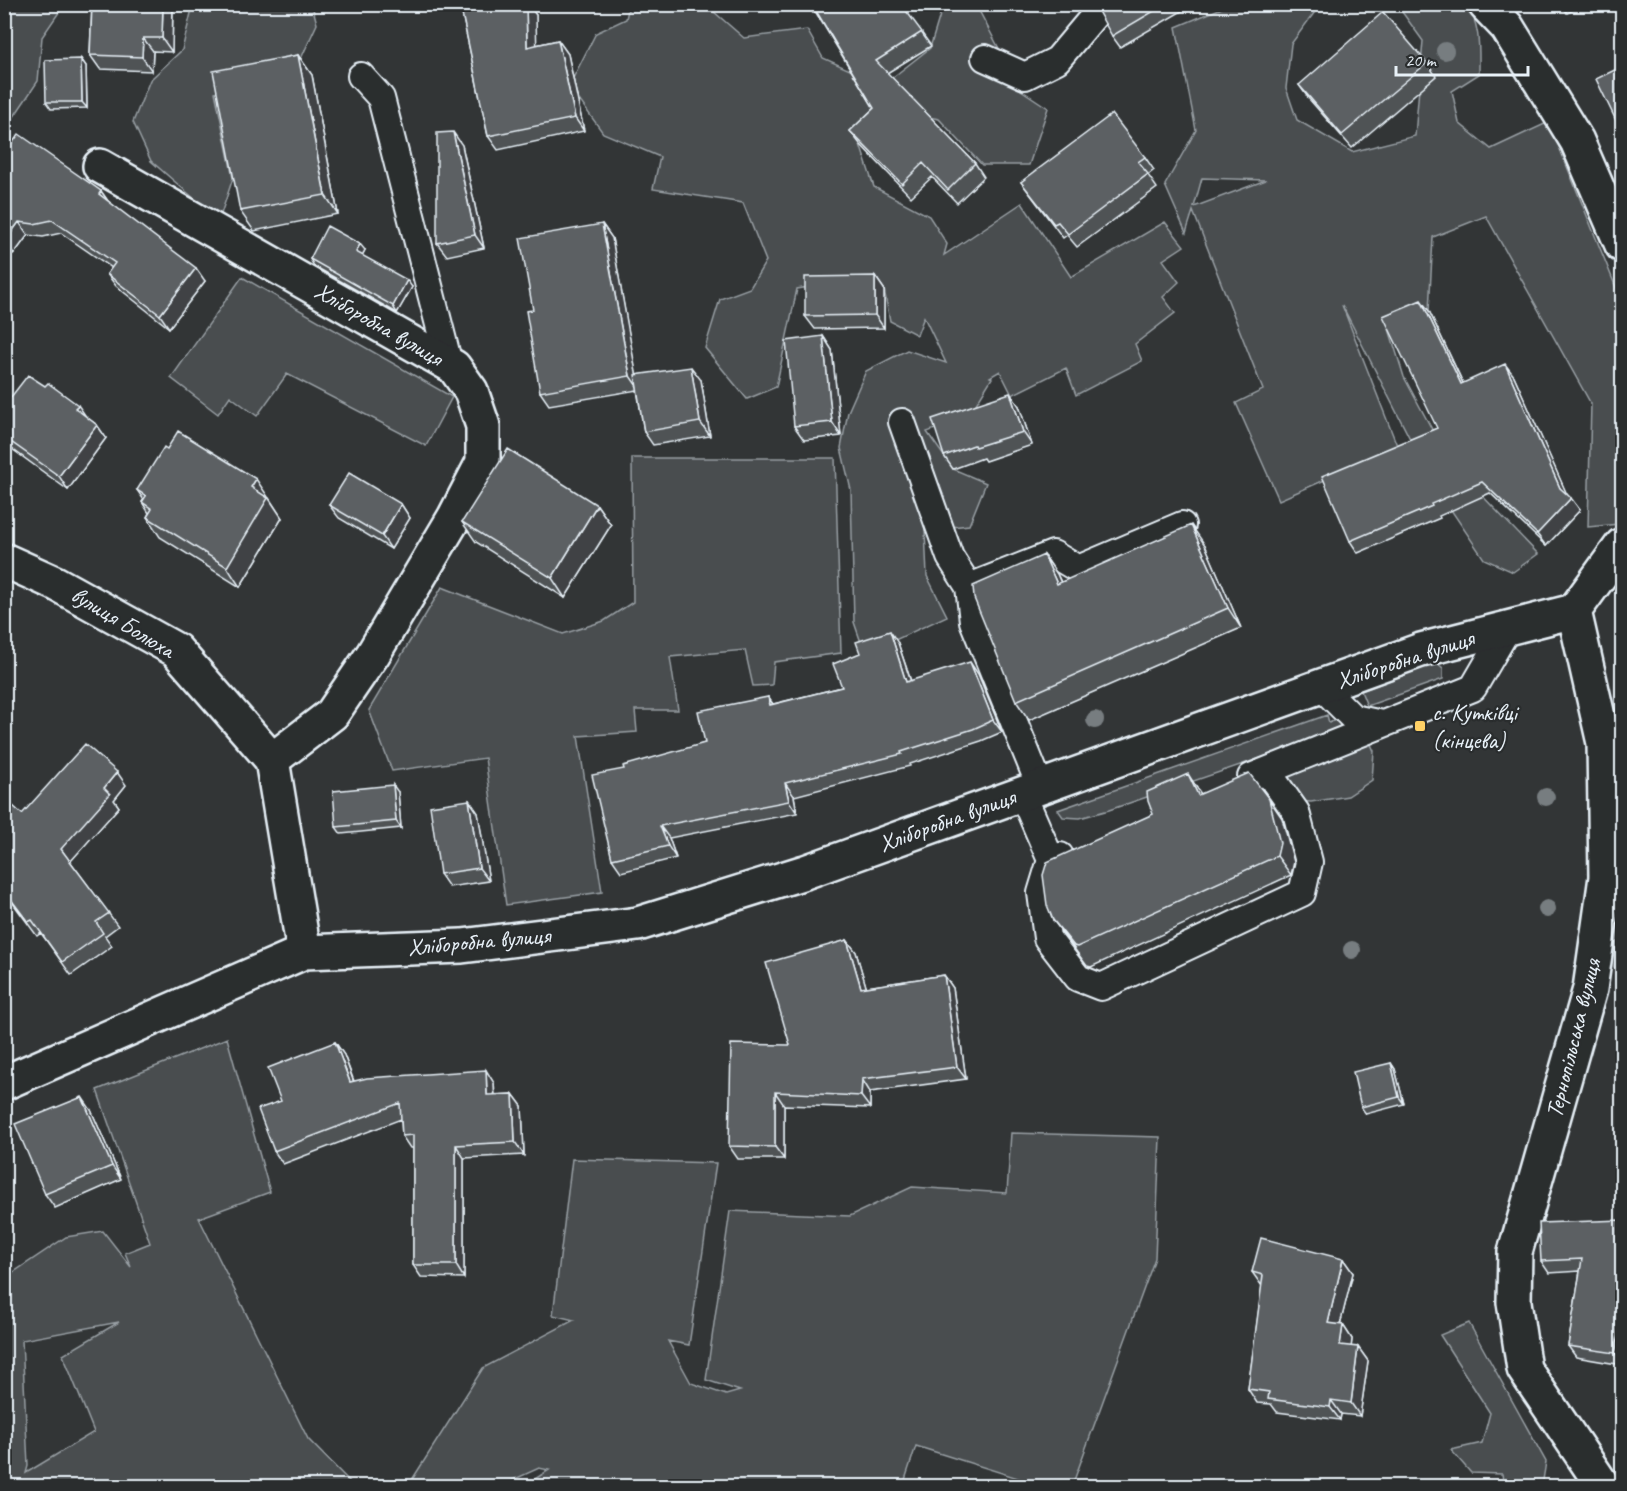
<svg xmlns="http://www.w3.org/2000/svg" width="1627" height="1491" font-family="Caveat,sans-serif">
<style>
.green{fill:#494d4f;stroke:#989fa4;stroke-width:1.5;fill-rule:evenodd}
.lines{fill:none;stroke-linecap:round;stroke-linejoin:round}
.lane-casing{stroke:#e8f1f8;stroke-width:30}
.street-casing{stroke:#e8f1f8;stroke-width:38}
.lane{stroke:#2a2d2e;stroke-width:26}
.street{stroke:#2a2d2e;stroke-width:33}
.tree{fill:#777d80}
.wall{fill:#4f5355;stroke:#e8f1f8;stroke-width:1.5}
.shaded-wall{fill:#404345;stroke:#e8f1f8;stroke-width:1.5}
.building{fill:#5c6063;stroke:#e8f1f8;stroke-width:1.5}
.poi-dot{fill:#ffd166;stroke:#2a2d2e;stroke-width:2}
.labels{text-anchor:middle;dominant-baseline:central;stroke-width:4.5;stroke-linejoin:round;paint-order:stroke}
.street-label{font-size:24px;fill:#e8f1f8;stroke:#2a2d2e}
.poi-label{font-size:24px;fill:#e8f1f8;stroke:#2a2d2e;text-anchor:start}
</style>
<rect width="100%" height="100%" fill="#323536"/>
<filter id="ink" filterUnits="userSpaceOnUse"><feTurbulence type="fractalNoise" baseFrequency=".0167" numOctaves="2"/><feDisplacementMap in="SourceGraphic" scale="12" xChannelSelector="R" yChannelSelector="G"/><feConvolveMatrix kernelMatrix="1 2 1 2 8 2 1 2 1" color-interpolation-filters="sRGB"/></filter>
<g filter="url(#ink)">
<!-- green -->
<path class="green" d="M5,4L64,5L42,37L38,81L5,130Z
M183,5H312L317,24L299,63L215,92L233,178L219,220L151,161L133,122L150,80L182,50L192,9Z
M629,5H706L744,38L807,30L823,58L883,85L930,48L943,5H976L1021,90L1048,108L1029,165H982L939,119L877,107L855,129L874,187L929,216L947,244L944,255L1022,203L1071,277L1165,222L1184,246L1163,260L1179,282L1163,297L1175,313L1135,344L1142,361L1076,395L1066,368L1012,395L1000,371L990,377L992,378L968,417L927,432L953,469L986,483L969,525L925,530L927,576L947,616L865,654L854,622L851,490L841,448L848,412L866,371L907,350L946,363L924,317L917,335L890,321L884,289L828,284L797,289L776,387L747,399L705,348L720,299L750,288L766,261L743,203L653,189L660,157L603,133L569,86L596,33L626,19Z
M1229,5H1320L1291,44L1286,88L1297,120L1352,152L1415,136L1423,41L1397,5H1466C1481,23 1479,51 1479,74L1452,91L1459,123L1491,149L1549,122L1621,300L1619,524L1588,527L1591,404L1486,216L1433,237L1429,311L1389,329L1404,377L1449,461L1538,554L1513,572L1484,559L1431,480L1342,305L1398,448L1279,500L1236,403L1263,390L1193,211L1186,233L1165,185L1196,130L1176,27ZM1202,178L1266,180L1194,207Z
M242,277L452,397L426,446L287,374L257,416L230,396L218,414L171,378Z
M632,458H835L841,653L774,662L772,685L753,686L745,650L670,657L678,710H635L637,732L578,736L602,892L506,905L485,758L392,771L369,710L442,587L563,634L604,621L633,602Z
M1436,663L1443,668V679L1367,706L1361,691Z
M1327,715L1329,723L1346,715L1361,723L1374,751L1372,780L1348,796L1311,802L1298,801L1279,769L1278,752L1109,810L1080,818L1063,817L1058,810Z
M1622,887V973L1614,967Z
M227,1038L270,1192L199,1218L308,1439L354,1486H5V1278L66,1237L103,1231L131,1267L125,1253L150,1243L97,1090ZM119,1322L63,1355L94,1432L26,1473L28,1466L22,1340Z
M1011,1133L1160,1137L1155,1258L1072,1486H1043L916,1446L903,1486H524L549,1470L539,1468L506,1483L505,1486H408L483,1368L574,1320L553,1315L572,1159L716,1163L689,1345L668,1341L691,1383L726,1395L740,1391L706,1380L730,1211L850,1216L912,1187L1007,1193Z
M1469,1323L1546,1462L1542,1486H1504L1502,1474L1471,1473L1451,1450L1482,1443L1490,1413L1440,1335Z"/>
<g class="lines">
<defs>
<path id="lane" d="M985,58L1025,76L1057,60L1104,4
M361,76L381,98L449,364
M902,422L950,557L969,587
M1321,686L1353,718L1382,724
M1251,777L1473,688L1508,628
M1040,786L973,621L969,587L1053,554L1078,569L1182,525
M1022,793L1051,860
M1060,856L1051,860L1041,893L1047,938L1078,978L1101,987L1302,893L1309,862L1296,812L1267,771"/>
<path id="street" d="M1485,4L1507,27L1577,141L1622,245
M100,166L454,367L471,391L483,426V462L454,518L373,654L332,714L272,760L304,952
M4,560L55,583L176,650L272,760
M4,1083L304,952L462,946L638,924L805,872L1421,650L1574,611
M1603,1486L1524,1369L1514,1302L1515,1252L1590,989L1606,877L1604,743L1574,611L1622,545"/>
</defs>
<!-- lane casing -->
<use href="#lane" class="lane-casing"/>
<!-- street casing -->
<use href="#street" class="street-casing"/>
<!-- lane -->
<use href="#lane" class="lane"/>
<!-- street -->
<use href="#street" class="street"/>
</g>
<!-- trees -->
<g class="tree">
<circle cx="1445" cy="51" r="9"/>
<circle cx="1095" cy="720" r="9"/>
<circle cx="1546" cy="797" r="9"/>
<circle cx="1547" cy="909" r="9"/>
<circle cx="1352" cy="950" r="9"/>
</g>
<!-- wall -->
<path class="wall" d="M92,4H173L172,52L153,51L152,71L100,69L90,55Z
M460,4H528L536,15V45L558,40L568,54L584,131L498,150L488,136Z
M807,4H901L931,46L887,73L975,163L984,177L957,203L932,177L911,197L860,144L850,131L874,108L815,11L813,13Z
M1042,4H1053L1046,10Z
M1106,4H1194L1120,47L1112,36Z
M1561,4H1587L1567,13Z
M298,55L312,75L338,214L254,231L240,211Z
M81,59L86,66L87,108L51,109L46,102Z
M1427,63L1436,76L1352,148L1309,99L1299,85Z
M462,145L484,248L447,256L437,243Z
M4,154L101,191L108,201L205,281L169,328L116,286L107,274L112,268L61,233L43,237L28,235L14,254L4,247Z
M1145,157L1154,170L1148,175L1157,188L1077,247L1067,235L1063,238L1021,182Z
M602,224L612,238L636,375L701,380L710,436L653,445L644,432L637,390L549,405L540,392L533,310Z
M365,250L362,256L412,287L397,313L314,266L310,259Z
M875,276L884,289V328L815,329L805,316Z
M1429,311L1463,383L1514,376L1566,493L1580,510L1546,546L1490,493L1439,516L1440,518L1358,553L1350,541L1437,428Z
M823,336L832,350L841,436L804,440L794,426Z
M4,406L86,417L97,425L106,438L68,490L4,443Z
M1019,406L1032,445L985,461L983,458L953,469L944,456Z
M137,490L269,498L282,518L240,587L160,537L147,517L149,513L142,502L144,500Z
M401,504L410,518L391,549L339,518L329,505Z
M597,505L611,525L565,598L476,542L462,522Z
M1205,545L1241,628L1029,720L1016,701L1044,555L1057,574L1061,582Z
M898,643L911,681L978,674L1002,732L981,741L910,764V766L794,796L797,813L669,838L676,858L621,872L612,859L624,769L705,743L768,697L773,704L842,687Z
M126,785L114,800L119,807L70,861L118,926L105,936L112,946L71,975L41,933L37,936L4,891Z
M398,792L401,828L341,834L336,827Z
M1202,794L1269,799L1282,818L1294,862L1291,875L1091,967L1087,966L1053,920Z
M469,800L478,813L489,881L449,887L440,874Z
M847,940L856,952L866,987L944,975L953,988L966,1079L870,1092V1108L784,1105V1159H738L729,1146L790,1045Z
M335,1042L344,1055L354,1081L494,1083L495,1095L513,1094L522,1106L524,1155L464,1158V1278L421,1277L413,1265V1148H410L402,1136L401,1119L283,1164L274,1151L281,1101Z
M1391,1063L1395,1069L1404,1104L1366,1114L1361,1107Z
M91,1110L121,1179L55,1208L45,1194Z
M4,1210L11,1220L4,1226Z
M1623,1220V1365L1576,1357L1568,1346L1580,1271L1549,1273L1541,1261Z
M1343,1259L1353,1273L1340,1325H1343L1352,1339L1351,1347H1358L1368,1361L1360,1416L1341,1414L1340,1420L1277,1412L1271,1404L1257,1403L1248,1389L1262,1286L1252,1272Z"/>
<!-- shaded-wall -->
<path class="shaded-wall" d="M163,4H173V5L172,52L162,38Z
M526,4H528L536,15L537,60L527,47Z
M143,38L153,51L152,71L142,57Z
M558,40L568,54L584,131L575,118Z
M298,55L312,75L338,214L325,195Z
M81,59L86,66L87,108L82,102Z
M453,132L462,145L484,248L475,235Z
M101,191L110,204L99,194Z
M19,222L28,235L14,254L5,241Z
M602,224L612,238L639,389L630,376Z
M360,244L365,250L360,259L356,252Z
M196,268L205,281L169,328L160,315Z
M875,276L884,289V328L875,315Z
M407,280L412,287L397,313L393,306Z
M1421,300L1429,311L1469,396L1461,384Z
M823,336L832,350L841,436L832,422Z
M1505,364L1514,376L1569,499L1560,488Z
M691,367L701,380L710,436L700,422Z
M1010,393L1019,406L1032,445L1023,432Z
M78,405L87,418L75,408Z
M97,425L106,438L68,490L59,476Z
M256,479L282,518L240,587L227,567L251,487Z
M1571,498L1580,510L1546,546L1537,534Z
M401,504L410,518L391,549L382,536Z
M597,505L611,525L565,598L552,578Z
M1191,525L1205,545L1241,628L1228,608Z
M1044,555L1057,574L1070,604L1057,584Z
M890,631L898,643L915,694L906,682Z
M970,662L978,674L1002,732L993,720Z
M768,697L776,709L770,705Z
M117,772L126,785L114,800L119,807L70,862L61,849L104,788Z
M1188,774L1201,794L1198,795Z
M785,783L794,796L797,813L789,801Z
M393,785L398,792L401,828L396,821Z
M1269,799L1282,818L1294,862L1291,875L1277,856Z
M469,800L478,813L489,881L479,868Z
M660,826L669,838L676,858L668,846Z
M847,940L856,952L870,1000L861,988Z
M944,975L953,988L966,1079L957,1067Z
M335,1042L344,1055L358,1094L350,1082Z
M1391,1063L1395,1069L1404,1104L1399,1097Z
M486,1070L494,1083L495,1108L487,1095Z
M862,1079L870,1092V1108L861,1096Z
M775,1092L784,1105V1159L775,1147Z
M513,1094L522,1106L524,1155L515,1142Z
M82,1097L91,1110L121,1179L112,1166Z
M456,1145L464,1158V1278L456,1265Z
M1343,1259L1353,1273L1337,1337L1328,1323Z
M1623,1304V1364L1615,1353Z
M1343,1325L1352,1339L1350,1359L1340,1345Z
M1358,1347L1368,1361L1360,1416L1351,1403Z
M1331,1400L1341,1414L1340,1420L1330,1407Z"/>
<!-- building -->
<path class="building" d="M92,4H163L162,38H143L142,57L90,55Z
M460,4H526L527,47L558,40L575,118L488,136Z
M812,4H901L922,32L876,61L975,163L948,190L923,163L902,184L850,131L874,108Z
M1106,4H1166L1112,36L1099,13Z
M1383,12L1427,63L1342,135L1299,85Z
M298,55L325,195L240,211L213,71Z
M81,59L82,102H46L45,60Z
M1623,66V135L1596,79Z
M1112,114L1145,157L1138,162L1148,174L1068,234L1058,222L1054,224L1021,182Z
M453,132L475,235L437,243V133Z
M19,134L101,191L99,194L196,268L160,315L107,274L115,263L52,220L34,224L19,222L5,241H4V154Z
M602,224L630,376L540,392L526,311L533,310L520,238Z
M327,226L360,244L356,252L407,280L393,306L310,259Z
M875,276V315L805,316V277Z
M1421,300L1461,384L1505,364L1560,488L1571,498L1537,534L1482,482L1431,504L1432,506L1350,541L1322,476L1437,428L1383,316Z
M823,336L832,422L794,426L786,341Z
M691,367L700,422L644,432L635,375Z
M28,375L45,386L48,383L78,405L75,408L97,425L59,476L4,437V406Z
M1010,393L1023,432L975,447L974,445L944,456L932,419Z
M178,431L256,479L251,487L268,498L227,567L147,517L152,509L142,502L146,496L137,490L164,447L167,449Z
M508,449L597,505L552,578L462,522Z
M349,473L401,504L382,536L329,505Z
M1191,525L1228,608L1016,701L974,598L973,586L1044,555L1057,584Z
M890,631L906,682L970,662L993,720L973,729L901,752L902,754L785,783L789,801L660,826L668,846L612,859L592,775L624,769L623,766L705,743L698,711L768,697L770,705L842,687L833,664L860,653L856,642Z
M85,744L117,772L104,788L110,794L61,849L109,913L96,922L103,933L62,962L32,920L28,922L4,890V798L22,814Z
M1249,773L1269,799L1280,843L1277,856L1077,947L1074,946L1053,920L1047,905L1043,875L1047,862L1153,814L1148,801L1147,792L1188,774L1198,795Z
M393,785L396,821L336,827L333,791Z
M469,800L479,868L440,874L430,806Z
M847,940L861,988L944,975L957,1067L862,1079L861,1096L775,1092V1147L729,1146L731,1044L790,1045L766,963Z
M335,1042L350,1082L367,1078L486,1070L487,1095L513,1094L515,1142L456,1145V1265H413V1135L402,1136L400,1103L274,1151L258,1109L281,1101L268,1068Z
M1391,1063L1399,1097L1361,1107L1353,1072Z
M82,1097L112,1166L45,1194L15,1124Z
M1623,1220V1304L1615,1353L1568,1346L1582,1259L1541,1261L1539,1223Z
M1261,1238L1343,1259L1328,1323L1343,1325L1340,1345L1358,1347L1351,1403L1331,1400L1330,1407L1268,1399L1269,1392L1248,1389L1263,1275L1252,1272Z"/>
</g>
<!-- markers -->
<rect class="poi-dot" x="1414" y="720" width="12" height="12" rx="3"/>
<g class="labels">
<!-- street labels -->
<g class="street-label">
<text transform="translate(379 324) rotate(30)">Хліборобна вулиця</text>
<text transform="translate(123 622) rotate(31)">вулиця Болюха</text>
<text transform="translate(1405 659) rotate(-18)">Хліборобна вулиця</text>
<text transform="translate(947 820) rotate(-20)">Хліборобна вулиця</text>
<text transform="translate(479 941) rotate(-5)">Хліборобна вулиця</text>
<text transform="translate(1573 1038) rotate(-76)">Тернопільська вулиця</text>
</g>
<!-- poi labels -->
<g class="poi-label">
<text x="1432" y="712">с. Кутківці<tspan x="1432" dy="28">(кінцева)</tspan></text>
</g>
</g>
<!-- margin -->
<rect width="1627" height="1491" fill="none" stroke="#2a2d2e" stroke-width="24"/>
<rect x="12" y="12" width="1603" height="1467" fill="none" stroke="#e8f1f8" stroke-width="2" filter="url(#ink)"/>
<!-- scale -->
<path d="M1396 66v9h132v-9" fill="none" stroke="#e8f1f8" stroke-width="3"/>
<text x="1405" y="66" font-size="18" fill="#e8f1f8" stroke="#2a2d2e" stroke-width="4.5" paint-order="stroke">20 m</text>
</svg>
